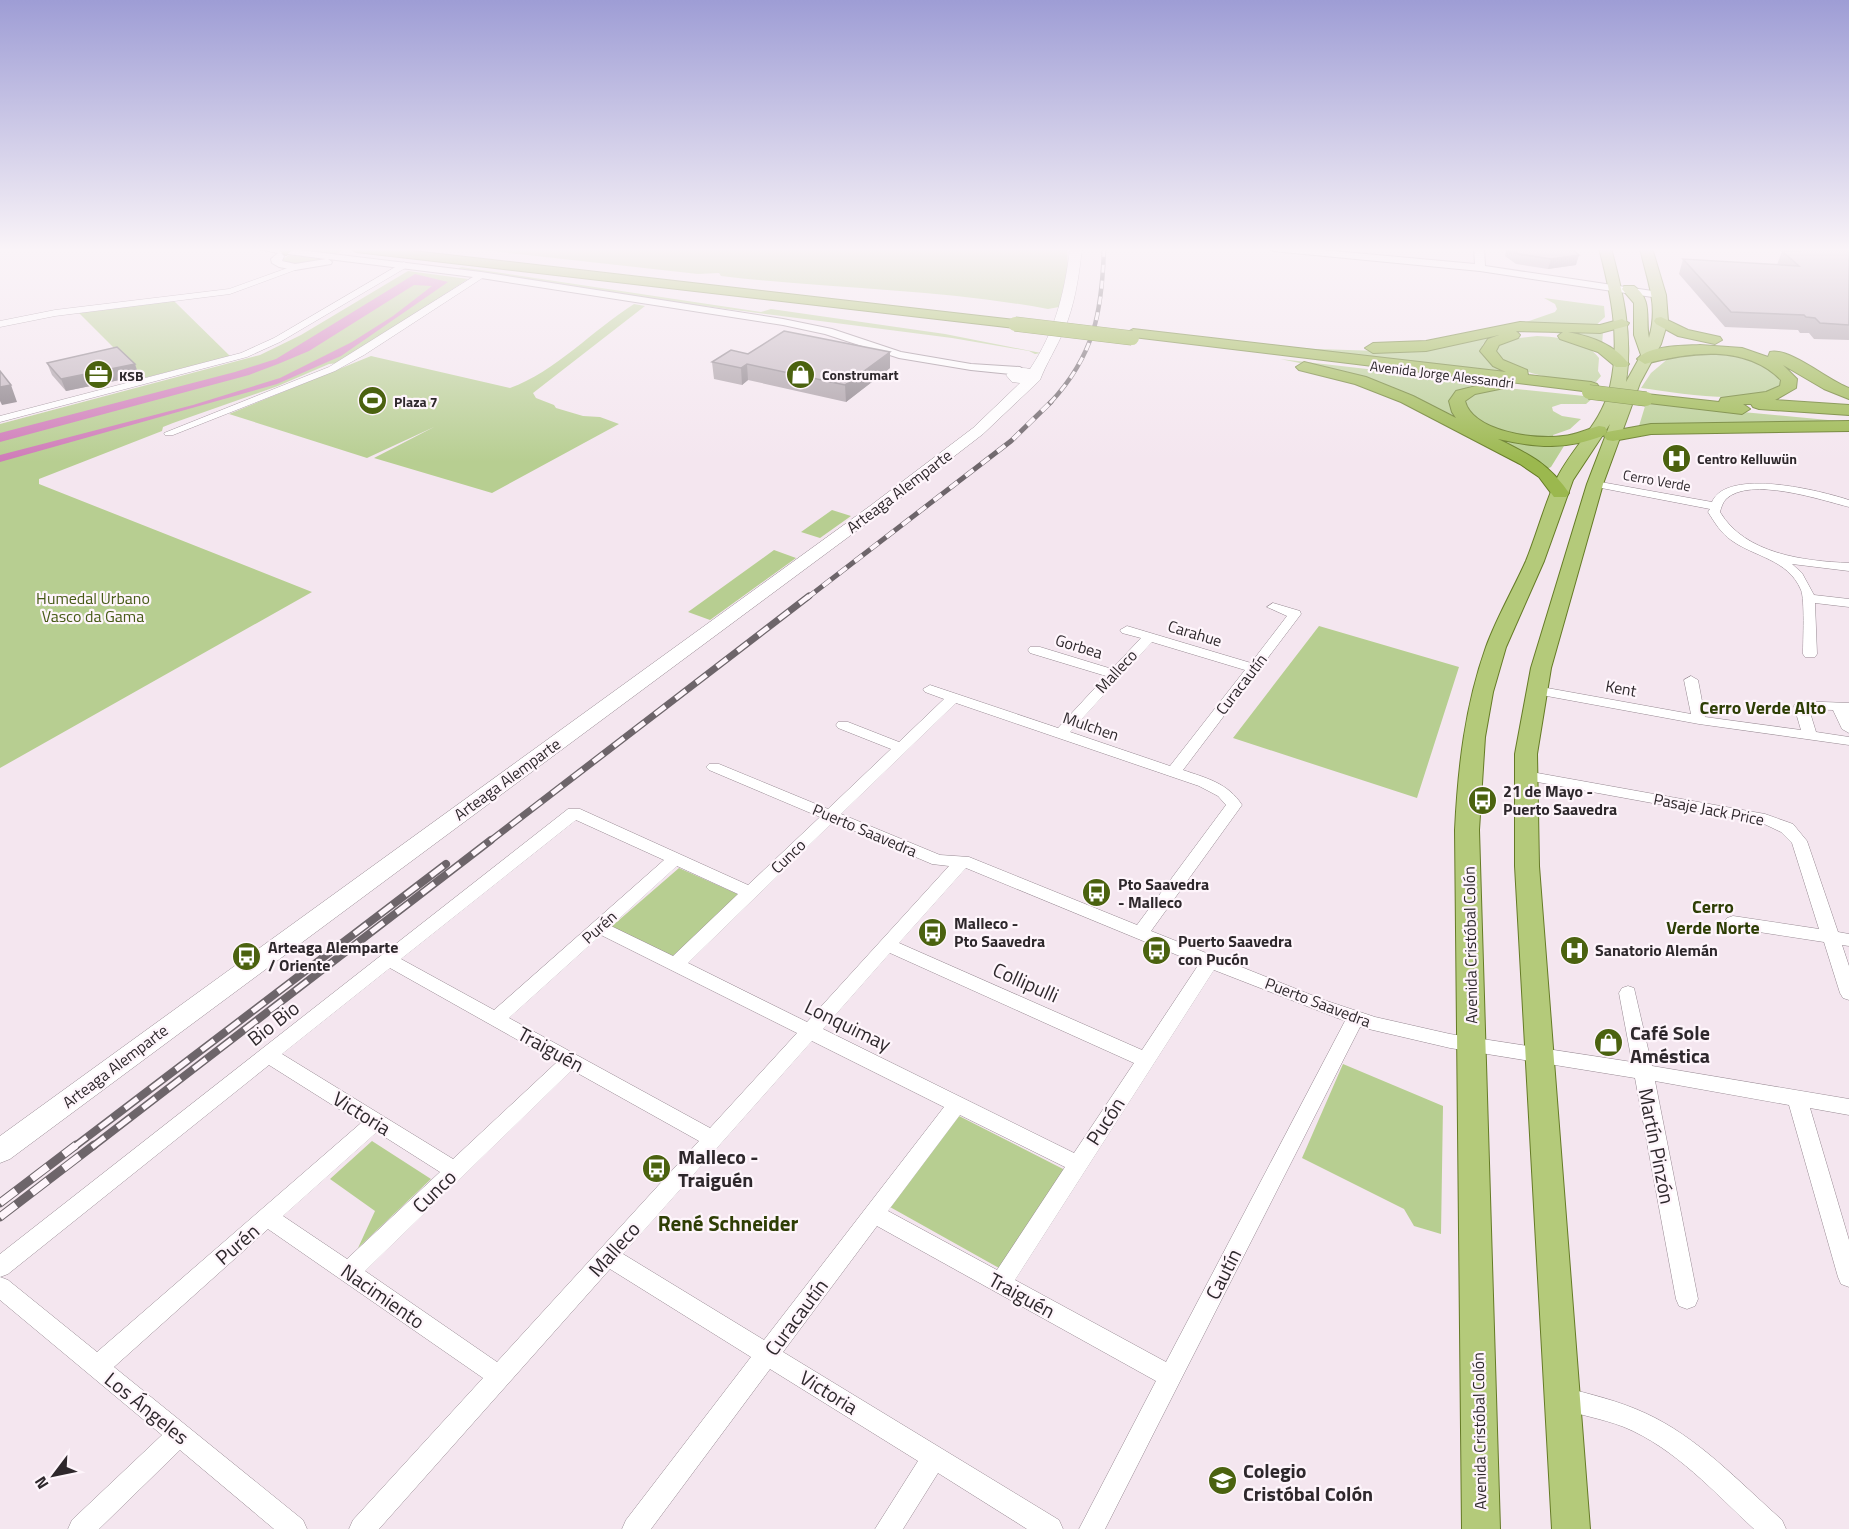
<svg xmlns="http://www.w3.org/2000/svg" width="1849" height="1529" font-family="'Titillium Web',sans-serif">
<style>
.green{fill:#b7ce91}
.water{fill:#cf7bb8}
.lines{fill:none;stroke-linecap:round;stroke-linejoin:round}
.minor-casing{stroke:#988a93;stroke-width:1}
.tertiary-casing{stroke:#988a93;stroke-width:2}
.secondary-casing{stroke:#988a93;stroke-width:1}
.primary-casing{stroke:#657b26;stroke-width:2}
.trunk-casing{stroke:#657b26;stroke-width:2}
.minor{fill:#fff;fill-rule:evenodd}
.tertiary{fill:#fff;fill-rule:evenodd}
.secondary{fill:#fff;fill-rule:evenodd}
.primary{fill:#b4ca7a;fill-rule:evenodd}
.trunk{fill:#9bb84e;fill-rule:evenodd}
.rail-far4-casing{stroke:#6d656a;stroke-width:4.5}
.rail-far3-casing{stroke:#6d656a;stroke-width:5}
.rail-far2-casing{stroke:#6d656a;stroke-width:7}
.rail-far1-casing{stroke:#6d656a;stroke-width:8}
.rail-casing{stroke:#6d656a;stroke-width:9}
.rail-far4{stroke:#fef5fb;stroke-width:3;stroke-dasharray:8;stroke-linecap:butt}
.rail-far3{stroke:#fef5fb;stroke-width:4;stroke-dasharray:10;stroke-linecap:butt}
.rail-far2{stroke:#fef5fb;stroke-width:4.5;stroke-dasharray:13;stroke-linecap:butt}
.rail-far1{stroke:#fef5fb;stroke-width:5;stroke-dasharray:16;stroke-linecap:butt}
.rail{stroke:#fef5fb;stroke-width:7;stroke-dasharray:20;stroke-linecap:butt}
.trunk-bridge-casing{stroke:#657b26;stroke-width:15;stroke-linecap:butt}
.trunk-bridge{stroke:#9bb84e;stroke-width:14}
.wall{fill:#a89da4}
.shaded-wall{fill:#887f86}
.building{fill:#c3b6bf;stroke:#887f86;stroke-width:1.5}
.labels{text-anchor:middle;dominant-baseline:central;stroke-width:4.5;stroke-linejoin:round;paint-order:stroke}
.far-poi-label{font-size:14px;font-weight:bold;fill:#2e282c;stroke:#fef5fb;text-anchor:start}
.far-street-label{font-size:14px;fill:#2e282c;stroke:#fef5fb}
.street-label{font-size:16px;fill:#2e282c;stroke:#fef5fb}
.park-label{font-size:16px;fill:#475b17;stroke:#fef5fb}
.poi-label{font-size:16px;font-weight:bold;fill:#2e282c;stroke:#fef5fb;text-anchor:start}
.neighbourhood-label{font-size:18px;font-weight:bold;fill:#2e3e05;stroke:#fef5fb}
.near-street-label{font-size:20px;fill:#2e282c;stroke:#fef5fb}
.near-poi-label{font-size:20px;font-weight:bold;fill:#2e282c;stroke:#fef5fb;text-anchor:start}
.near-neighbourhood-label{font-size:21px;font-weight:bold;fill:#2e3e05;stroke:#fef5fb}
</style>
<rect width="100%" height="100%" fill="#f4e6ef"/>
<!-- green -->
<path class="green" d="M300,248L343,250C327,261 302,268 283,262V259Z
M464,248H1067L1068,270L1059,307L1048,309C941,289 829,289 721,276L719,273L698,274Z
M461,267L761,312L771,309L792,312L945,334L1041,353L1035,354L1029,351L952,338L680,303L458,269Z
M408,271L468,279L339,363L329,364L278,386L173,423L163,427L162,431L39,479V484L312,592L0,768V424L260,355L301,335Z
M1544,298L1604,306L1605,317L1594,327L1520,324L1555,312L1557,309L1555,304Z
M174,301L230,356L144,378L79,313Z
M634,304L645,306L533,393L536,398L554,405L556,408L583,416L600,417L619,424L492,493L374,458L434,427L367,458L229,414L371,356L510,388C555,372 594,329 634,304Z
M1519,329L1603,332L1602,345C1569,334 1513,320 1483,344L1481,350L1490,361L1514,373L1286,348L1379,351Z
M1537,336C1558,337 1586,340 1599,358L1598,371L1601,376L1596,382C1557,379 1529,378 1496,356L1495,347L1509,339Z
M1694,351C1729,355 1752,356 1782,377L1781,387C1745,406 1681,393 1641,388L1651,373L1670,357Z
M1280,359L1489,383L1471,386L1458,391L1474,428L1564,446L1551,467L1547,469L1334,370Z
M1497,387L1594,397L1586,404H1561L1552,407L1553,411L1562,416L1581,419L1570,429L1553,435L1554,440L1526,437L1481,424L1462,404L1468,395Z
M1646,403L1849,422L1639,426Z
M832,510L851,516L820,538L801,532Z
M774,550L796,558L710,620L688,612Z
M1319,626L1459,667L1417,798L1233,738Z
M679,868L742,896L678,959L611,927Z
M1343,1064L1443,1106L1441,1234L1414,1226L1404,1209L1302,1158Z
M959,1116L1065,1170L999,1268L890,1207Z
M372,1141L431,1179L358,1248L375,1211L330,1179Z"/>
<!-- water -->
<path class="water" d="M415,274L448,282L341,356L277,384L0,462V455L193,405L280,378L352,342L393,316L432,286L414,285L309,351L278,364L249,375L0,442V433L235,372L276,359Z"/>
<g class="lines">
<defs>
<path id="minor" d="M404,262L408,265L407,267L280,342L247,357L0,422V416L241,353L274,338Z
M299,264L306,266L230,294L55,316L0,327V321L55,310L229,289Z
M481,272L485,275L484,277L364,355L335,371L173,435H165L164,433L329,367Z
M1595,481L1712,502C1727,467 1822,491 1849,500V507C1821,500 1750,476 1726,499C1723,502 1721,508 1720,512C1745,554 1804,561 1849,563V571L1792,564L1802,573L1814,595L1849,599V607L1815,603L1817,654L1815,657H1805L1803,654C1803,640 1805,600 1801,590C1788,559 1754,557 1731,540C1721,533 1715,523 1708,512L1710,509L1591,486L1589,484Z
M1273,603L1300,611L1301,614L1183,770C1206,778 1228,783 1242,805L1151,931L1324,1000L1375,1017L1450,1034L1632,1062L1619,993L1622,988L1628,986L1634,988L1652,1066L1849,1099V1115L1810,1108L1849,1240V1287L1841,1284L1838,1277L1789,1105L1655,1081L1698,1299L1695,1306L1687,1309L1679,1306L1676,1299L1635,1078L1450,1048L1360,1027L1105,1529H1079L1156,1381L877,1226L783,1352L1059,1520L1063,1529H1027L938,1473L903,1529H875L918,1461L770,1369L651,1529H622L626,1520L751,1357L610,1269L379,1529H349L353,1520L483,1378L268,1229L114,1367L303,1520L307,1529H274L180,1450L99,1529H68L72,1520L162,1435L0,1300V1277L8,1280L97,1352L361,1123L269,1065L8,1274L0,1277V1254L568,809H580L748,885L820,817L709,770L706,767L709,764H719L828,809L891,749L838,728L836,725L838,722H848L899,742L944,699L925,692L923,689L930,685L1058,728L1106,676L1030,653L1028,650L1030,647H1040L1112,669L1141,638L1122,633L1120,630L1127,626L1251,663L1287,616L1267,607ZM1152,642L1245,670L1170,766L1070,732ZM956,703L1199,786L1218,796L1226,805L1137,925L969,857L940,855L841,814ZM576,820L664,860L494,1010L401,959ZM833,822L932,864L949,866L807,1022L688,963ZM677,866L738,894L673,956L611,926ZM966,868L1199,964L1142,1050L899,943ZM601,935L797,1033L710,1128L509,1018ZM890,953L1134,1063L1074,1153L823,1029ZM390,968L557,1062L453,1159L282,1054ZM1214,970L1345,1021L1166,1362L1015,1280ZM812,1041L944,1107L764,1340L623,1254ZM572,1070L699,1141L497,1362L365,1271ZM960,1115L1065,1167L997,1270L888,1211ZM377,1132L440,1172L347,1259L283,1216Z
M1691,676L1698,680L1705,717L1801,730L1794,706L1797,701L1849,703V733L1842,729L1833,710L1809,709L1816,732L1849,737V745L1699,724L1536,694L1529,690L1536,686L1691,714L1684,680Z
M1526,771L1765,814L1793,824L1807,841L1838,932L1849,934V946L1842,945L1849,966V1000L1843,998L1840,993L1824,942L1733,928L1727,926L1724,922L1727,918L1733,916L1819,929L1792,843L1781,832L1762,823L1521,779L1518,776Z
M1562,1387C1590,1394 1619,1401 1645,1413C1698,1437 1739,1482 1782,1520L1786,1529H1754C1715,1493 1675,1448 1624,1427C1601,1418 1577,1415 1554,1406L1550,1398L1554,1390Z"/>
<path id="tertiary" d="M255,248H282L481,272L783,319L832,329L901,352L971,364L1020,367L1026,371L1020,375L971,370L899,358L825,334L783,325L481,278L328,259L332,262L331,264L295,270L279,267L272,263L271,259L278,253ZM281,253L326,259L295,264L282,261L284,256Z
M1268,248H1300L1475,264L1474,248H1484L1485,266L1659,292L1664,295L1659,298L1480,271L1273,251Z"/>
<path id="secondary" d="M1070,248H1082C1079,276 1075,304 1064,330C1057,347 1046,364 1040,380L983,434L882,512L10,1159L0,1163V1136L870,506L973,428L1020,383L1012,382L1006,375C1012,368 1022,367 1030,369C1055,332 1065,292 1070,248Z"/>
<path id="primary" d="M1599,248H1611C1623,293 1633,335 1626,382L1641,355L1634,335V303L1622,289L1624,286H1634C1653,300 1645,318 1649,338C1659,304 1647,281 1640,248H1652L1666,295L1668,321L1661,344L1640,383L1603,484L1551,668L1537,754L1539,866L1590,1529H1552L1515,866V754L1531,668L1587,484L1610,424L1573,480L1544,561L1506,647L1493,692L1485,737L1479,830L1500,1529H1462L1455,830C1458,768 1465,706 1486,647C1497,617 1513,590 1526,561C1537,534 1544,506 1556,480C1572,447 1602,423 1610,387C1621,339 1611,294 1599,248Z"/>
<path id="trunk" d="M282,248H296L286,255L279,251Z
M350,248H387L1015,320L1022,324L1015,328L356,252Z
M1661,317L1688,330L1720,337L1722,340L1715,344L1678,336L1656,324L1654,321L1656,318Z
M1622,319L1629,323L1627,326L1600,333L1568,332C1592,337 1614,344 1629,364L1626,367H1616L1598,352L1560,339L1558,336L1563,332L1516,331L1520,335L1518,338L1499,345L1496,351L1503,360L1527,370L1528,375L1591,382L1597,384L1599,387L1597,390L1591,392L1510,382L1509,387L1475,394L1465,401C1473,432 1536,440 1563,436C1576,435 1587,429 1599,426L1605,427L1607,431L1605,435C1566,450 1538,448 1498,439C1530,455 1548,463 1569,493L1566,497H1554L1539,477L1520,464L1401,402L1355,384L1299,370L1296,367L1304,362L1366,377L1413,396L1456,418L1452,412L1449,401L1456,391L1496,381L1133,337L1126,333L1133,329L1506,372L1493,366L1480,351L1488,339L1499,335L1426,351L1373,353L1365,348L1373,343L1426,341L1520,322L1600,325Z
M1700,345L1742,348L1768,357L1770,352C1789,347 1829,381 1849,388V399L1824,389L1783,365L1797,379L1796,388L1775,400L1849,405V415L1759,409L1753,407L1751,404H1743L1750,409L1742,414L1640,402L1638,399L1646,394L1719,402L1721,398L1766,392L1780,386L1781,380C1745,344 1690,352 1645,364L1637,359C1650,345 1682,346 1700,345Z
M1849,421V431L1651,434L1613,441L1607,440L1604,436L1607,432L1651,424Z"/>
</defs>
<!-- minor casing -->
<use href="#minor" class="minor-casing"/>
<!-- tertiary casing -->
<use href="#tertiary" class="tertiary-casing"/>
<!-- secondary casing -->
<use href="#secondary" class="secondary-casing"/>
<!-- primary casing -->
<use href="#primary" class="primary-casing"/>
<!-- trunk casing -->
<use href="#trunk" class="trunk-casing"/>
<!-- minor -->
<use href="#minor" class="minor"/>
<!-- tertiary -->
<use href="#tertiary" class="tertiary"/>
<!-- secondary -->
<use href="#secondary" class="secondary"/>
<!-- primary -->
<use href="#primary" class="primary"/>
<!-- trunk -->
<use href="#trunk" class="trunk"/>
<defs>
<path id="rail-far4" d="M1050,403C1095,355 1102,311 1104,248"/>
<path id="rail-far3" d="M807,598L1011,441L1051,402"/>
<path id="rail-far2" d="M490,841L809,596"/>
<path id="rail-far1" d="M74,1147L446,864
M92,1147L491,840"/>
<path id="rail" d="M0,1203L76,1145
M0,1217L94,1145"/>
</defs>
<!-- rail-far4 casing -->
<use href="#rail-far4" class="rail-far4-casing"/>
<!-- rail-far3 casing -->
<use href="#rail-far3" class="rail-far3-casing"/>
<!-- rail-far2 casing -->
<use href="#rail-far2" class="rail-far2-casing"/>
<!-- rail-far1 casing -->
<use href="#rail-far1" class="rail-far1-casing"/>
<!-- rail casing -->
<use href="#rail" class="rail-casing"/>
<!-- rail-far4 -->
<use href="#rail-far4" class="rail-far4"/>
<!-- rail-far3 -->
<use href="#rail-far3" class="rail-far3"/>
<!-- rail-far2 -->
<use href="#rail-far2" class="rail-far2"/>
<!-- rail-far1 -->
<use href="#rail-far1" class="rail-far1"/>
<!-- rail -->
<use href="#rail" class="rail"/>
<defs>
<path id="trunk-bridge" d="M1015,324L1132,338
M1589,392L1646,399"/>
</defs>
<!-- trunk-bridge casing -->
<use href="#trunk-bridge" class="trunk-bridge-casing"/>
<!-- trunk-bridge -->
<use href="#trunk-bridge" class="trunk-bridge"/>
</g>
<!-- wall -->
<path class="wall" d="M1507,248H1570L1576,265L1548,269L1516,264L1505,256Z
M1789,248H1849V340L1814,339L1809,333H1800L1798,330L1725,327L1679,274L1683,259L1777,265L1782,251H1788Z
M890,352V368L846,402L748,380L742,385L714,379L712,362L748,354Z
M47,363L139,376L66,391L52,375Z"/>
<!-- shaded-wall -->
<path class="shaded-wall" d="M1579,255L1576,265L1548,269L1551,259Z
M890,352V368L846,402L845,385Z
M135,364L139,376L66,391L61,379Z
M747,364L748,380L742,385L741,368Z
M11,385L17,402L2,405L0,401V387Z"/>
<!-- building -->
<path class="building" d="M1510,248H1570L1579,255L1551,259L1519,254Z
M1795,248H1849V325L1820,323L1815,318L1806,317L1804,315L1731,312L1683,259L1799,266L1782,251H1799Z
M784,331L890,352L845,385L747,364L741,368L712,362L731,350L748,354Z
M117,347L135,364L61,379L47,363Z
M0,371L11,385L0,387Z"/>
<!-- sky -->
<linearGradient id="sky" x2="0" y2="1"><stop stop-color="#9e9dd5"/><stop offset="0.54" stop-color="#faf4f8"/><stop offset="1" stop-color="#faf4f8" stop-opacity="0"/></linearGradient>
<rect width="1849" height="462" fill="url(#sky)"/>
<!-- icons -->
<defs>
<symbol id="shop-disc" viewBox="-11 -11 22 22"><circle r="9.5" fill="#4b620f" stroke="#fef5fb"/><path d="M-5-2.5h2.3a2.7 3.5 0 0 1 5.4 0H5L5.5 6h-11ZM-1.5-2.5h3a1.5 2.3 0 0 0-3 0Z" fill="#fff"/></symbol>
<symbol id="office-disc" viewBox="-11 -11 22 22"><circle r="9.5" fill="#4b620f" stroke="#fef5fb"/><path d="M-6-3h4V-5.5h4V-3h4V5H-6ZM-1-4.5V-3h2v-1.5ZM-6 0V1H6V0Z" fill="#fff"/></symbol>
<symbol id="stadium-disc" viewBox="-11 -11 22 22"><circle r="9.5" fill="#4b620f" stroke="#fef5fb"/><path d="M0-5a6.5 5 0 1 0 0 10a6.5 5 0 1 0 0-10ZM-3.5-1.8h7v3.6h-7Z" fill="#fff"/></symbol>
<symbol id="hospital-disc" viewBox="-11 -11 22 22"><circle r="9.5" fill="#4b620f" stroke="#fef5fb"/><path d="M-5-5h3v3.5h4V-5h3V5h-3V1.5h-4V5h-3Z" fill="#fff"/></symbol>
<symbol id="bus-disc" viewBox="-11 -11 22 22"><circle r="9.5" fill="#4b620f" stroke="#fef5fb"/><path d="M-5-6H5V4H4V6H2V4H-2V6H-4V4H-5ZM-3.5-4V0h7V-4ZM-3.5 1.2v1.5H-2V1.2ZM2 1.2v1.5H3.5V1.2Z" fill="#fff"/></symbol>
<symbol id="school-disc" viewBox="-11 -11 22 22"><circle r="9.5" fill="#4b620f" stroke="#fef5fb"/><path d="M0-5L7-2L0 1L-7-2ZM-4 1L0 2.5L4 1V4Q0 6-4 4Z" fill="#fff"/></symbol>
</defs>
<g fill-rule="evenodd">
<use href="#shop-disc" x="784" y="358" width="33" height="33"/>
<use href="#office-disc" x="82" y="358" width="33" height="33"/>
<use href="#stadium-disc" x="356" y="384" width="33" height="33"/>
<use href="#hospital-disc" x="1660" y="442" width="33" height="33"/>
<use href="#bus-disc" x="1466" y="784" width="33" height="33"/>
<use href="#bus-disc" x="1080" y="876" width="33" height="33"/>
<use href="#bus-disc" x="916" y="916" width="33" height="33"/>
<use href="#bus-disc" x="1140" y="934" width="33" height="33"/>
<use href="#hospital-disc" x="1558" y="934" width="33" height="33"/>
<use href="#bus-disc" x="230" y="940" width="33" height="33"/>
<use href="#shop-disc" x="1592" y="1026" width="33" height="33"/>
<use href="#bus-disc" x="640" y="1152" width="33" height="33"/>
<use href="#school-disc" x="1206" y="1464" width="33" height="33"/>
</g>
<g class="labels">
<!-- far-poi labels -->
<g class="far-poi-label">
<text x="822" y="374">Construmart</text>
<text x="119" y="375">KSB</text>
<text x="394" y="401">Plaza 7</text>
<text x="1697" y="458">Centro Kelluwün</text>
</g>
<!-- far-street labels -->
<g class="far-street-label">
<text transform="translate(1442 374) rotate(7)">Avenida Jorge Alessandri</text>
<text transform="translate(1657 480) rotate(10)">Cerro Verde</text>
</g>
<!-- street labels -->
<g class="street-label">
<text transform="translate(899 491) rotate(-37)">Arteaga Alemparte</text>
<text transform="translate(1195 633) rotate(17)">Carahue</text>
<text transform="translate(1079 646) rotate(17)">Gorbea</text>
<text transform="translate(1116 671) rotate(-47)">Malleco</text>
<text transform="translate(1241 684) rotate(-52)">Curacautín</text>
<text transform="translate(1621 688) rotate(10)">Kent</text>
<text transform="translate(1091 726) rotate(19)">Mulchen</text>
<text transform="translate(507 779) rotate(-36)">Arteaga Alemparte</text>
<text transform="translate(1709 809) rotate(11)">Pasaje Jack Price</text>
<text transform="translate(865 830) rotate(23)">Puerto Saavedra</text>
<text transform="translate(788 856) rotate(-44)">Cunco</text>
<text transform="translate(599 927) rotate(-42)">Purén</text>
<text transform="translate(1470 945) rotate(-91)">Avenida Cristóbal Colón</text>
<text transform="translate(1318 1002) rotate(21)">Puerto Saavedra</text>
<text transform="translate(115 1066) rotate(-37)">Arteaga Alemparte</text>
<text transform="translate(1479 1431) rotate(-91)">Avenida Cristóbal Colón</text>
</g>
<!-- park labels -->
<g class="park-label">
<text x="93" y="598">Humedal Urbano<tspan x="93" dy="18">Vasco da Gama</tspan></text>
</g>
<!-- poi labels -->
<g class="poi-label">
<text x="1503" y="791">21 de Mayo -<tspan x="1503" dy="18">Puerto Saavedra</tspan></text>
<text x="1118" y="884">Pto Saavedra<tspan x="1118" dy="18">- Malleco</tspan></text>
<text x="954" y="923">Malleco -<tspan x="954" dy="18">Pto Saavedra</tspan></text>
<text x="1178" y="941">Puerto Saavedra<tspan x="1178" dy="18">con Pucón</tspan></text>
<text x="268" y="947">Arteaga Alemparte<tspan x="268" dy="18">/ Oriente</tspan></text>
<text x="1595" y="950">Sanatorio Alemán</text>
</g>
<!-- neighbourhood labels -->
<g class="neighbourhood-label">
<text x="1763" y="707">Cerro Verde Alto</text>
<text x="1713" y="906">Cerro<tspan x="1713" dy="21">Verde Norte</tspan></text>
</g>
<!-- near-street labels -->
<g class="near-street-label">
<text transform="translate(1026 982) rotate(24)">Collipulli</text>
<text transform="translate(273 1023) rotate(-38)">Bio Bio</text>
<text transform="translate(848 1025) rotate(26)">Lonquimay</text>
<text transform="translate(551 1049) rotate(29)">Traiguén</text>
<text transform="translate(362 1113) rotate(32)">Victoria</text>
<text transform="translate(1105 1121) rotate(-57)">Pucón</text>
<text transform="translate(1657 1146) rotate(79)">Martín Pinzón</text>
<text transform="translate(434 1191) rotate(-44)">Cunco</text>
<text transform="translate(237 1244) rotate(-41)">Purén</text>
<text transform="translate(614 1249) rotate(-48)">Malleco</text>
<text transform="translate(1223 1274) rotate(-63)">Cautín</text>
<text transform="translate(1022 1295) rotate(29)">Traiguén</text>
<text transform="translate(383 1296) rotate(35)">Nacimiento</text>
<text transform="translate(796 1317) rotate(-53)">Curacautín</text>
<text transform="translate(829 1392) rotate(32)">Victoria</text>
<text transform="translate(147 1408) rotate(39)">Los Ángeles</text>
</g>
<!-- near-poi labels -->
<g class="near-poi-label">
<text x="1630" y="1032">Café Sole<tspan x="1630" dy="23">Améstica</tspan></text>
<text x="678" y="1156">Malleco -<tspan x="678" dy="23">Traiguén</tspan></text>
<text x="1243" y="1470">Colegio<tspan x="1243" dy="23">Cristóbal Colón</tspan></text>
</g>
<!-- near-neighbourhood labels -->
<g class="near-neighbourhood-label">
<text x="728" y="1223">René Schneider</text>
</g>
</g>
<!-- north arrow -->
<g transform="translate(54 1475) rotate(238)" stroke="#fef5fb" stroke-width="4.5" paint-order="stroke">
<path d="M0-4.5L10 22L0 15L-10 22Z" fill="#2e282c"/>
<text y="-9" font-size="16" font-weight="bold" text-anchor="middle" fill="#2e282c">N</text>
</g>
</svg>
